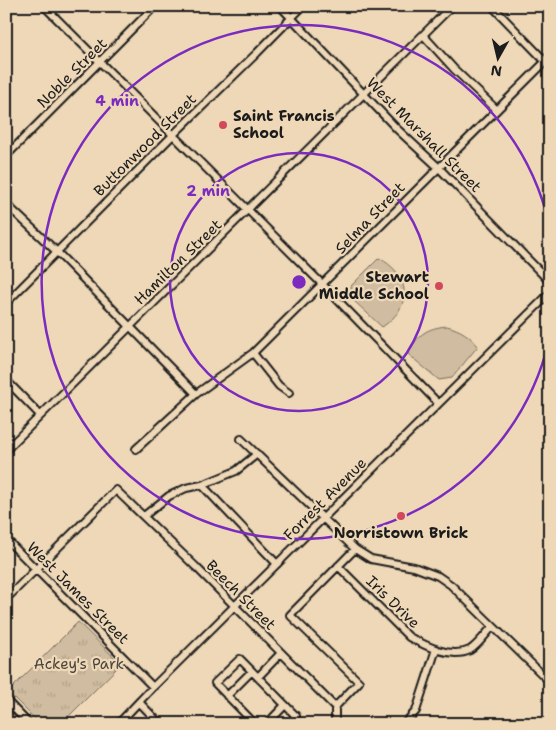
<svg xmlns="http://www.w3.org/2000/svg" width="556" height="730" font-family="'Shantell Sans',sans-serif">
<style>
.grass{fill:#d0bca0;stroke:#766c5e}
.park{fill:url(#park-tufts);stroke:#766c5e}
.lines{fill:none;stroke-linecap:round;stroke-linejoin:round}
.minor-casing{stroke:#1c1c1c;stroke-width:10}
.minor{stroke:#eed8b7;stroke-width:6}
.ring{fill:none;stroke:#7b2cbf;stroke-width:2.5}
.poi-dot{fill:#d1495b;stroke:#eed8b7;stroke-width:2}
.labels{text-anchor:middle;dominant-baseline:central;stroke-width:4.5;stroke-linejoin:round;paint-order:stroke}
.street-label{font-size:15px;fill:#1c1c1c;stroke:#eed8b7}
.poi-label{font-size:15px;font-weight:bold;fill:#1c1c1c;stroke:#eed8b7;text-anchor:start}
.park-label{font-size:15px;fill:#49443d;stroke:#eed8b7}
.centre{fill:#7b2cbf;stroke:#eed8b7;stroke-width:2.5}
.ring-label{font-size:15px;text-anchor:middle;font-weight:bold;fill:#7b2cbf;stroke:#eed8b7;stroke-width:4.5;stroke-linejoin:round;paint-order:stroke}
</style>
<defs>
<pattern id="park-tufts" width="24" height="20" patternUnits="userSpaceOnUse" patternTransform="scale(1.25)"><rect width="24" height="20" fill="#d0bca0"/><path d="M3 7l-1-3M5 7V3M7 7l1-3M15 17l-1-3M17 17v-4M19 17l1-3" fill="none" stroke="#b2a189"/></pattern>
</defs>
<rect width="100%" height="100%" fill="#eed8b7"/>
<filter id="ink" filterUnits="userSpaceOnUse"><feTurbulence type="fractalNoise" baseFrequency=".02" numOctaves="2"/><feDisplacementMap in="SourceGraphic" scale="10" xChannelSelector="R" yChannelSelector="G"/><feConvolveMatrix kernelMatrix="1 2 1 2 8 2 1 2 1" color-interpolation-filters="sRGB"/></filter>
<g filter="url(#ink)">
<!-- grass -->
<path class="grass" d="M379,258C411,275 413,307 382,327L352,299L351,286Z
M447,326C461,330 469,335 478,346L452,378L439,380L408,354C417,335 426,328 447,326Z"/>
<!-- park -->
<path class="park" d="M78,622L121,664L61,724H40L8,692Z"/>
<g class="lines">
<defs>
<path id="minor" d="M44,6L323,285L438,403
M280,6L397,129L438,167L550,282
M492,6L545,61
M6,8L8,6
M424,36L454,69L497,110
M6,156L155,6
M6,204L56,251L196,394
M6,303L172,136L257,53L303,6
M253,353L279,386L289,393
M6,380L40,415
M241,439L355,549L371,559L414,567L438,576L451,585L550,682
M136,449L196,394L253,353L550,57
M6,450L452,6
M202,485L277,564
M144,516L169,496L186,488L202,485L236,471L257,454
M6,539L153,687
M338,566L409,637C426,646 451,659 470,650C478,645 486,634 492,627
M10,595L116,490L196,567L335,707V724
M258,677L281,653
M227,696L252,671
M6,700L29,724
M140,703L160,724
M335,707L359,682L290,615L355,549
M118,724L153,687L550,293
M255,724L215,683L240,659L296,716L288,724
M267,724L285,705
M404,724L416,711L436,649"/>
</defs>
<!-- minor casing -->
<use href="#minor" class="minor-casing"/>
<!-- minor -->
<use href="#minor" class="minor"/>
</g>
</g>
<!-- distance rings -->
<g class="ring">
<circle cx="299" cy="282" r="129"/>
<path d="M549 340A257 257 0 1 1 549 224"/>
</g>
<!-- markers -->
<g class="poi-dot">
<circle cx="223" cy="125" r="5"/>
<circle cx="439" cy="286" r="5"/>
<circle cx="401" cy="516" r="5"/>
</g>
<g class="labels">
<!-- street labels -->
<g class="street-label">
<text transform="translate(72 73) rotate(-45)">Noble Street</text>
<text transform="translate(424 135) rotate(45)">West Marshall Street</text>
<text transform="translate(145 145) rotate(-45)">Buttonwood Street</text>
<text transform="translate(370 218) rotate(-46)">Selma Street</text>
<text transform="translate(178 262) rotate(-44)">Hamilton Street</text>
<text transform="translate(325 499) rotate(-45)">Forrest Avenue</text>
<text transform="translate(78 593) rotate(45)">West James Street</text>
<text transform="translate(241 595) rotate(45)">Beech Street</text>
<text transform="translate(393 602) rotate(44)">Iris Drive</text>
</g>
<!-- poi labels -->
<g class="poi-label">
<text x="233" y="116">Saint Francis<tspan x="233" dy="17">School</tspan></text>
<text x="429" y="277" text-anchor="end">Stewart<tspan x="429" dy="17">Middle School</tspan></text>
<text x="401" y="533" text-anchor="middle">Norristown Brick</text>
</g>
<!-- park labels -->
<g class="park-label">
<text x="79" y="664">Ackey's Park</text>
</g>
</g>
<circle cx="299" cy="282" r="8" class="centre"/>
<g class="ring-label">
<text x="117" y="106">4 min</text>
<text x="208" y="196">2 min</text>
</g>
<!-- margin -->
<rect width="556" height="730" fill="none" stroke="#eed8b7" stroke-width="25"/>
<rect x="12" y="12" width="531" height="705" fill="none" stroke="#1c1c1c" stroke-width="2" filter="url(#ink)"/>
<!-- north arrow -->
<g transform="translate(498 58) rotate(188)" stroke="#eed8b7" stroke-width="4" paint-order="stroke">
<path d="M0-4L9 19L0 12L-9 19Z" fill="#1c1c1c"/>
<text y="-8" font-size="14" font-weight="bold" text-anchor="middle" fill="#1c1c1c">N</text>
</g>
</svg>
